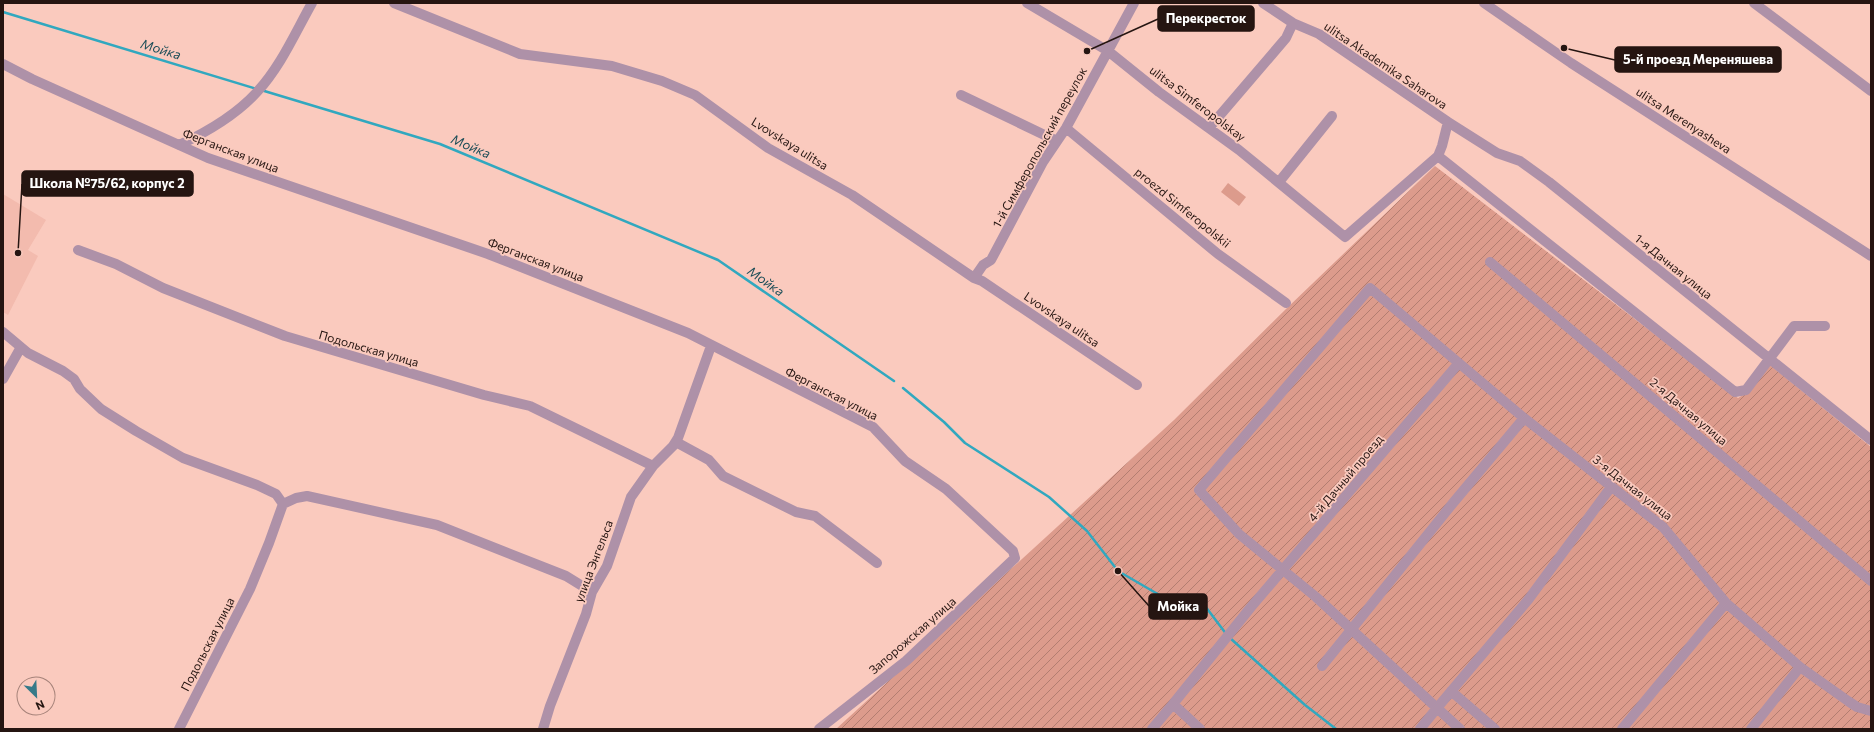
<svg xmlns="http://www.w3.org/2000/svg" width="1874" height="732" font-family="Commissioner,sans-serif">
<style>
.built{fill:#f3bbae}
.garden{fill:url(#garden-furrows)}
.pitch{fill:#dc9b8c}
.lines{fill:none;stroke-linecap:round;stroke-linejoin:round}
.stream{stroke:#31a8bf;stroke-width:2.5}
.minor{stroke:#ae91a8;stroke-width:10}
.labels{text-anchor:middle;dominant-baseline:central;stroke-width:3.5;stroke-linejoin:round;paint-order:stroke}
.street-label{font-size:12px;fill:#251511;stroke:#facabe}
.water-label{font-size:13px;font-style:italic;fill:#1d4e58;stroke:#facabe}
.leader{fill:none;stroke:#251511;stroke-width:1.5}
.callout-dot{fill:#251511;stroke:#facabe;stroke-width:1.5}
.callout{fill:#251511;stroke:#251511;stroke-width:1.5}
.callout-label{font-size:13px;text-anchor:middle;font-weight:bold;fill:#fff}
</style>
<defs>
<pattern id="garden-furrows" width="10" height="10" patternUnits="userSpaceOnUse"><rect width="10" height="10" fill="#dc9b8c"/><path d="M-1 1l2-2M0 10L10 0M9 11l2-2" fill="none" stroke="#b27d71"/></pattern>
</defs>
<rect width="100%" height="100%" fill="#facabe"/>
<!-- built -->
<path class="built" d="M3,194L46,220L28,250L38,256L8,315L3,312Z"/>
<!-- garden -->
<path class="garden" d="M1435,166L1738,398L1748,392L1770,365L1871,447V729H836L1174,420L1287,308Z"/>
<!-- pitch -->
<path class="pitch" d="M1228,183L1246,197L1239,206L1221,192Z"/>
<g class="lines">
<!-- stream -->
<path class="stream" d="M3,12L257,89
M261,90L440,144L718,260L894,381
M903,388L944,422L965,443L1049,497L1087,531L1118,571L1168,600L1205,606L1227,635
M1230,638L1305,705L1336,729"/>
<!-- minor -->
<path class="minor" d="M394,3L520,54L612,66L662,81L695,95L768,148L852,195L974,278L982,281L1137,385
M1027,3L1108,51L1159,92L1239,150L1345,237L1438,156L1442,146L1448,122
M1263,3L1293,23L1319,34L1448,122L1497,153L1520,161L1549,182L1871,440
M1484,3L1571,63L1871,256
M1754,3L1871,91
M3,64L32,79L208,158L488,254L688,333L873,427L905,461L946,489L1013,551L1015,558L906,661L819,729
M961,95L1057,141
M1066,128L1218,254L1286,303
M1209,128L1286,38L1293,23
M179,145C207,132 236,115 257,92C281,66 295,33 312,3
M1438,156L1735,392L1746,390L1794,326H1825
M1279,182L1332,116
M78,250L116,264L163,288L285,336L484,395L530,406L653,466
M1490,262L1871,581
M974,278L983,265L991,260L1043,162L1066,128L1134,3
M3,332L28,353L63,371L74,379L80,389L101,409L136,431L183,458L257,485L276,494L283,504
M3,379L21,347
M676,442L709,460L723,476L796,512L815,516L877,563
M1322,666L1453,503L1524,418
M1451,691L1495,729
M1173,704L1251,607L1458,364
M179,729L250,589L269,543L283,504L296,498L307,496L437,525L566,576L592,592
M543,729L550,706L586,614L592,592L607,566L631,497L653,466L673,446L678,438L711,346
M1152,729L1173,704L1200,729
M1420,729L1437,708L1316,597L1239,534L1199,490L1370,288L1524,418L1663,527L1726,603L1800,667L1848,701L1857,707L1871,711
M1460,729L1437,708L1528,600L1611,487
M1622,729L1726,603
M1751,729L1800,667"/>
</g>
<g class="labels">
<!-- street labels -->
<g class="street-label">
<text transform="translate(1386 65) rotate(34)">ulitsa Akademika Saharova</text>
<text transform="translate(1198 103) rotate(37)">ulitsa Simferopolskay</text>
<text transform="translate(1684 120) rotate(33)">ulitsa Merenyasheva</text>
<text transform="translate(790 143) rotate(32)">Lvovskaya ulitsa</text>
<text transform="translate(1039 147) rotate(-61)">1-й Симферопольский переулок</text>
<text transform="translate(231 150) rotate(21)">Ферганская улица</text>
<text transform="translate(1183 207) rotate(39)">proezd Simferopolskii</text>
<text transform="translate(536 259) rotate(21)">Ферганская улица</text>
<text transform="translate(1674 266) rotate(39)">1-я Дачная улица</text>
<text transform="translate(1062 319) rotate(34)">Lvovskaya ulitsa</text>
<text transform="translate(369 348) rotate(16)">Подольская улица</text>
<text transform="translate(832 393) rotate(27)">Ферганская улица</text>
<text transform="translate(1689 411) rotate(40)">2-я Дачная улица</text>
<text transform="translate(1345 478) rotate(-50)">4-й Дачный проезд</text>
<text transform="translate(1633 487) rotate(38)">3-я Дачная улица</text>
<text transform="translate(593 561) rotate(-69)">улица Энгельса</text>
<text transform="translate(912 635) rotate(-41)">Запорожская улица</text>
<text transform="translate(207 644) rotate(-63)">Подольская улица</text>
</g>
<!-- water labels -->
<g class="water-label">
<text transform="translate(161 49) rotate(17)">Мойка</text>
<text transform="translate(471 146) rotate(23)">Мойка</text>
<text transform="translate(766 281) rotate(35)">Мойка</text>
</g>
</g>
<!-- callouts -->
<path class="leader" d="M1087 51L1158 19M1564 48L1615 60M18 253L22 184M1118 571L1149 606"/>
<g class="callout-dot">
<circle cx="1087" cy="51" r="4"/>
<circle cx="1564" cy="48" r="4"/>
<circle cx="18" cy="253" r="4"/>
<circle cx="1118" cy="571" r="4"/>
</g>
<g class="callout">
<rect x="1158" y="6" width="96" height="25" rx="4"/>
<rect x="1615" y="47" width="166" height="25" rx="4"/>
<rect x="22" y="171" width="171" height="25" rx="4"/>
<rect x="1149" y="594" width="58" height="25" rx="4"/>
</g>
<g class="callout-label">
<text x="1206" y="23">Перекресток</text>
<text x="1698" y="64">5-й проезд Мереняшева</text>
<text x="107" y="188">Школа №75/62, корпус 2</text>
<text x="1178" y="611">Мойка</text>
</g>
<!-- border -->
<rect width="1874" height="732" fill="none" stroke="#251511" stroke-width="8"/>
<!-- north arrow -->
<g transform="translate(36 696) rotate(156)"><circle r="19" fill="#facabe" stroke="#a58279"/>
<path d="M0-3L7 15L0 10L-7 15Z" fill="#367a89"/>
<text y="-6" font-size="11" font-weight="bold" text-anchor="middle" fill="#251511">N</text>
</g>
</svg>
